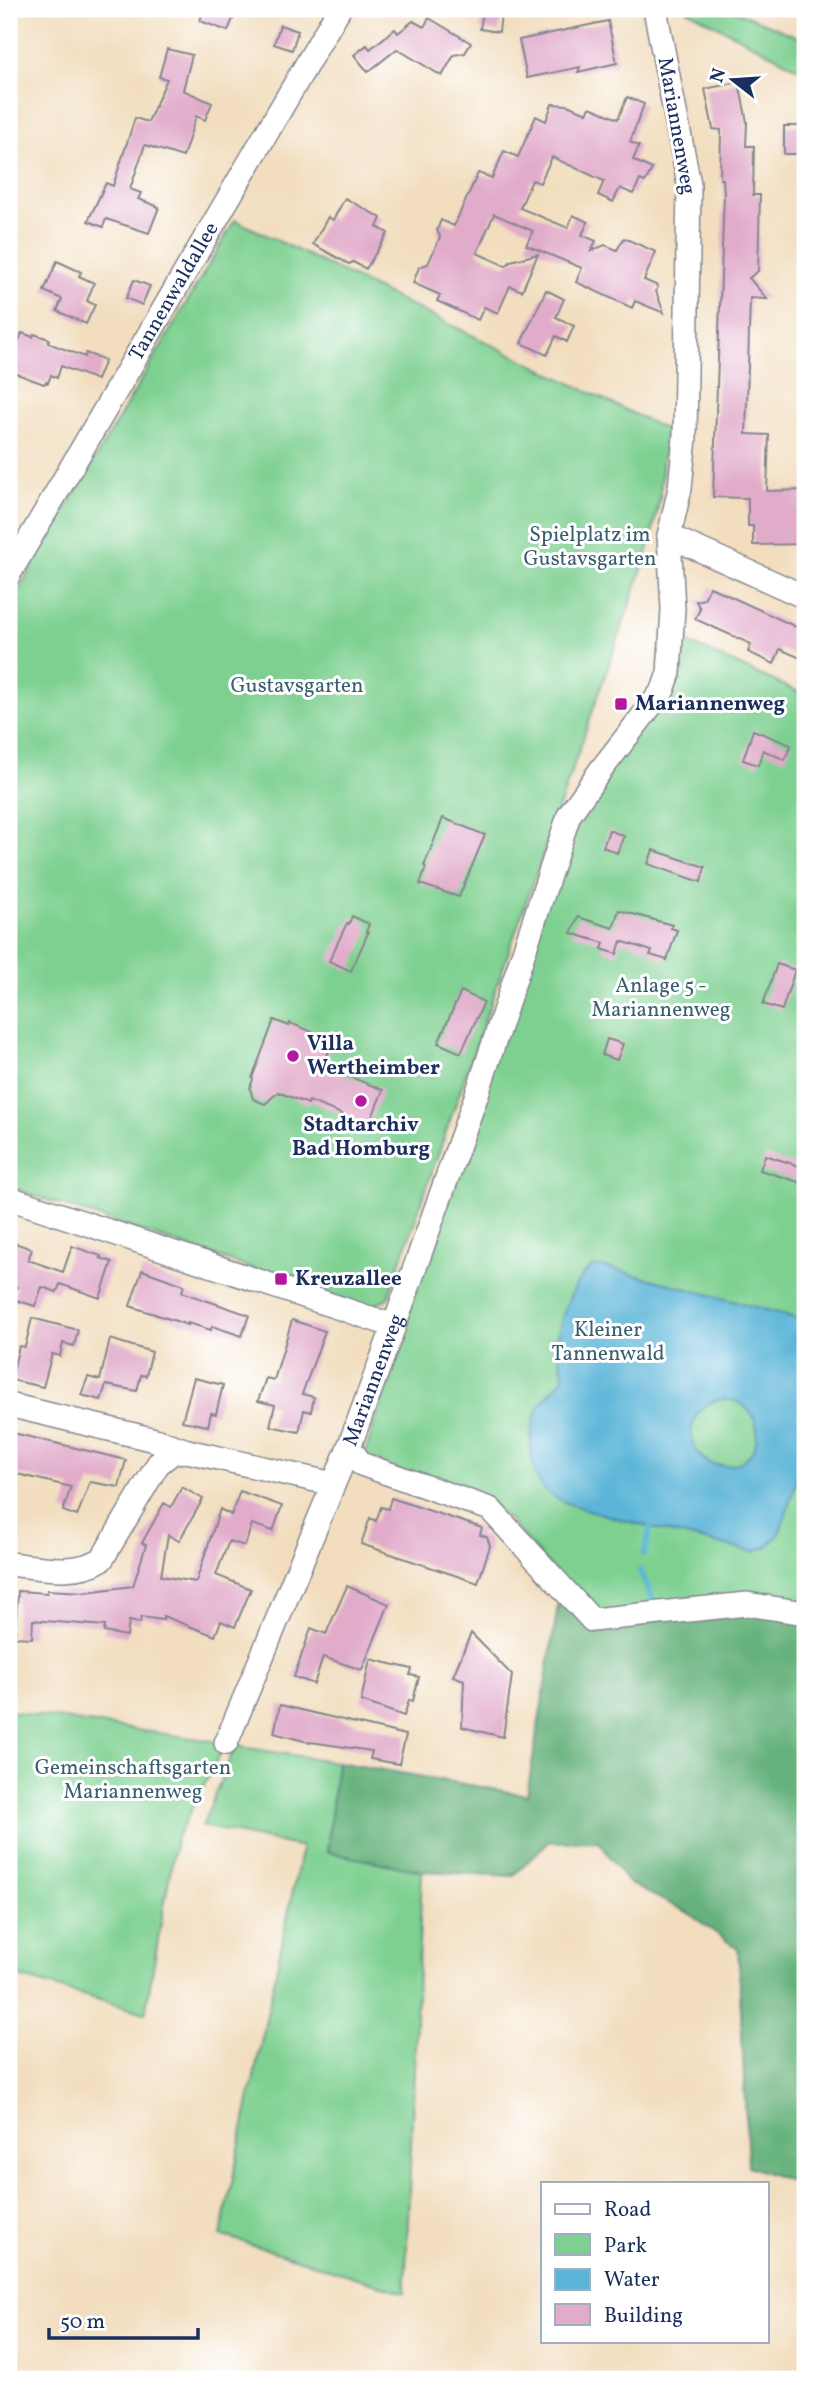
<svg xmlns="http://www.w3.org/2000/svg" width="814" height="2388" font-family="Vollkorn,serif">
<style>
.green{fill:#7ed091;stroke:#4c8078;stroke-width:2}
.forest{fill:#66b27b;stroke:#40706c;stroke-width:2}
.water{fill:#5bb5d8;stroke:#3b729b;stroke-width:2;fill-rule:evenodd}
.lines{fill:none;stroke-linecap:round;stroke-linejoin:round}
.stream{stroke:#5bb5d8;stroke-width:6}
.building{fill:#e1abca}
.minor-casing{stroke:#86868e;stroke-width:26}
.minor{stroke:#fff;stroke-width:23}
.poi-dot{fill:#b5179e;stroke:#fff;stroke-width:2.5}
.labels{text-anchor:middle;dominant-baseline:central;stroke-width:6;stroke-linejoin:round;paint-order:stroke}
.street-label{font-size:21px;fill:#1b2f5e;stroke:#fff}
.park-label{font-size:21px;fill:#395f6d;stroke:#fff}
.poi-label{font-size:21px;font-weight:bold;fill:#1b2f5e;stroke:#fff;text-anchor:start}
</style>
<rect width="100%" height="100%" fill="#fff"/>
<filter id="ink" filterUnits="userSpaceOnUse"><feTurbulence type="fractalNoise" baseFrequency=".0143" numOctaves="2"/><feDisplacementMap in="SourceGraphic" scale="14" xChannelSelector="R" yChannelSelector="G"/><feConvolveMatrix kernelMatrix="1 2 1 2 8 2 1 2 1" color-interpolation-filters="sRGB"/></filter>
<filter id="wash" filterUnits="userSpaceOnUse"><feTurbulence type="fractalNoise" baseFrequency=".00686" numOctaves="4" result="noise"/><feDisplacementMap in="SourceGraphic" scale="28" xChannelSelector="R" yChannelSelector="G"/><feGaussianBlur stdDeviation="1.57" result="paint"/><feColorMatrix in="noise" values="0 0 0 0 0 0 0 0 0 0 0 0 0 0 0 0 0 1.4 0 .05"/><feComposite in="paint" operator="in"/></filter>
<g filter="url(#wash)">
<rect width="100%" height="100%" fill="#f2debf"/>
<!-- green -->
<path class="green" d="M685,9H731L805,40V72Z
M235,220L665,429L660,498L647,555L388,1298L369,1308L9,1187V606Z
M673,636L805,695V1611L594,1616L494,1504L363,1460L477,1094L569,815L663,691Z
M9,1711L226,1743L176,1839L145,2013L9,1974Z
M235,1746L337,1762L327,1852L422,1871L405,2293L221,2235L302,1847L202,1826Z"/>
<!-- forest -->
<path class="forest" d="M560,1593L591,1625L747,1604L805,1613V2186L748,2166L738,1949L687,1912L628,1883L599,1841L548,1842L513,1876L422,1871L327,1852L337,1762L527,1795Z"/>
<!-- water -->
<path class="water" d="M594,1266L613,1269L793,1317L805,1323V1455L779,1535L767,1547L753,1552C702,1540 652,1529 602,1514C586,1509 567,1505 552,1496C527,1479 528,1436 537,1411C542,1397 555,1390 563,1378C562,1366 559,1356 558,1345C556,1325 575,1275 594,1266ZM725,1399C769,1403 767,1466 724,1466C681,1465 680,1402 725,1399Z"/>
<g class="lines">
<!-- stream -->
<path class="stream" d="M644,1554L650,1529
M640,1570L655,1606"/>
</g>
<g id="blocks">
<!-- building -->
<path class="building" d="M204,9H237L228,31L200,21Z
M483,11L501,14L499,32L480,29Z
M429,18L471,43L465,53L454,55L442,76L397,49L368,72L354,55L367,45L370,49L395,29L398,33L413,21L424,27Z
M608,21L617,63L578,72L580,67L527,78L519,40Z
M280,25L298,31L292,50L274,44Z
M167,49L192,55L183,90L212,103L205,120L196,116L183,157L145,145L130,189L141,193L138,199L159,207L149,233L106,219L103,227L88,221L106,183L113,186L135,118L148,122L167,79L159,77Z
M739,82L747,122L746,146H754L753,195H760L758,271L749,278L767,299L750,298L746,434L769,435L767,491L805,490V544L753,545V526H748V498L713,497L724,194L723,179H720L721,130L713,129L705,89Z
M627,97L644,104L630,142L639,146L633,160L652,169L645,182L640,180L633,194L620,188L613,202L598,195L604,181L552,157L540,183L532,180L520,208L568,228L573,215L588,222L582,235L596,241L591,251L605,245L617,250L624,238L656,252L644,280L658,286L656,291L664,313L635,301L632,308L576,282L582,268L526,245L533,231L494,214L477,253L506,266L511,261L538,254L522,291L510,286L498,313L484,307L478,320L437,301L440,295L413,283L419,267L428,264L440,237L437,230L441,220L454,226L478,173L492,178L504,151L518,157L536,116L546,121L552,104L567,105L587,113L590,107L618,119Z
M784,126H805V154H784Z
M345,198L381,218L377,227L388,233L366,269L353,262L349,264L313,244L328,217L333,220Z
M57,261L81,272L79,276L94,283L87,301L95,305L86,324L57,311L62,299L44,291Z
M134,280L150,286L142,305L126,298Z
M546,290L564,299L556,317L574,326L567,342L556,336L547,355L521,343Z
M22,333L33,337L34,334L49,339L48,343L85,357L86,353L105,360L97,380L61,366L57,378L51,375L48,383L46,382L44,384L9,371V352L12,343L17,344Z
M710,587L805,631V660L780,649L774,664L748,652L751,644L695,619L700,609L696,601L704,599Z
M753,730L791,745L785,760L763,750L758,765L743,760Z
M443,818L485,835L459,897L420,884L426,867L424,866Z
M609,830L624,836L617,853L603,847Z
M653,850L705,867L701,882L648,864Z
M619,910L672,925L671,928L677,930L667,960L650,955L652,951L621,941L617,954L602,949L604,943L571,933L578,917L613,928Z
M352,916L369,924L366,932L368,933L351,971L329,961L347,923L349,924Z
M777,964L795,970L782,1010L763,1004Z
M461,991L484,1002L461,1053L438,1043Z
M274,1020L289,1026L290,1023L320,1035L318,1038L332,1043L323,1066L383,1090L369,1125L309,1101L308,1104L278,1092L265,1104L253,1099L250,1088L253,1079L252,1078Z
M607,1039L623,1044L617,1060L602,1055Z
M765,1155L805,1168V1184L760,1170Z
M9,1241L32,1249L28,1260L63,1272L72,1246L101,1256L100,1258L112,1262L100,1298L60,1284L57,1292L42,1287L35,1306L13,1299L17,1287L9,1284Z
M142,1270L184,1285L182,1292L249,1315L242,1336L212,1326L211,1330L188,1323V1325L130,1306Z
M32,1318L78,1330L74,1346L63,1343L60,1356L52,1354L43,1387L11,1380L19,1346L25,1347Z
M292,1320L325,1331L302,1394L314,1397L311,1412L304,1410L299,1432L270,1426L275,1405L258,1401L266,1378L274,1380Z
M110,1339L152,1352L146,1376L141,1375L137,1391L106,1385L101,1400L81,1395L88,1377L100,1380Z
M194,1378L223,1385L216,1414L211,1413L208,1426L182,1421Z
M9,1432L126,1460L119,1487L90,1482L77,1516L63,1511L71,1487L9,1472Z
M182,1487L203,1499L179,1541L168,1535L161,1576L196,1582L220,1509L231,1515L240,1491L282,1506L273,1531L252,1524L245,1546L229,1541L216,1575L251,1589L235,1627L221,1621L215,1636L163,1616V1620L141,1617L140,1623L129,1621L127,1636L104,1632L105,1626L33,1620L32,1638L15,1637L18,1591L47,1593V1590L85,1592L133,1586L146,1545L142,1543L164,1503L171,1507Z
M391,1498L482,1528L480,1535L487,1537L490,1546L478,1583L361,1544L370,1518L376,1521L381,1507L388,1509Z
M347,1586L389,1604L362,1670L323,1657L314,1684L294,1677L311,1628L326,1634Z
M471,1633L512,1675L503,1737L462,1727L464,1680L453,1676Z
M370,1659L412,1669L410,1675L419,1677L413,1701L409,1700L404,1716L361,1701Z
M280,1705L406,1735L399,1764L370,1759L372,1751L304,1741L274,1733Z"/>
</g>
</g>
<g filter="url(#ink)">
<use href="#blocks" fill-opacity="0" stroke="#86868e" stroke-width="2"/>
<g class="lines">
<defs>
<g id="minor">
<path d="M669,536L805,597"/>
<path id="s1" d="M9,574L339,9"/>
<path d="M9,1198L394,1326"/>
<path d="M9,1405L155,1440L187,1451L173,1452L158,1464L102,1559C75,1576 39,1567 9,1564"/>
<path d="M349,1447L361,1464L490,1509L592,1620L747,1604L805,1613"/>
<path d="M187,1451L333,1484"/>
<path id="s2" d="M226,1743L349,1447L394,1326L477,1094L569,815L600,771L663,690L669,673L673,609L669,536L680,488L685,437L689,184L655,9"/>
</g>
</defs>
<!-- minor casing -->
<use href="#minor" class="minor-casing"/>
<!-- minor -->
<use href="#minor" class="minor"/>
</g>
</g>
<!-- markers -->
<g class="poi-dot">
<rect x="614" y="697" width="14" height="14" rx="3.5"/>
<circle cx="293" cy="1056" r="7"/>
<circle cx="361" cy="1101" r="7"/>
<rect x="274" y="1272" width="14" height="14" rx="3.5"/>
</g>
<g class="labels">
<!-- street labels -->
<g class="street-label">
<text transform="translate(676 126) rotate(80)">Mariannenweg</text>
<text stroke="none"><textPath href="#s1" startOffset="327">Tannenwaldallee</textPath></text>
<text stroke="none"><textPath href="#s2" startOffset="392">Mariannenweg</textPath></text>
</g>
<!-- park labels -->
<g class="park-label">
<text x="590" y="535">Spielplatz im<tspan x="590" dy="24">Gustavsgarten</tspan></text>
<text x="297" y="686">Gustavsgarten</text>
<text x="661" y="986">Anlage 5 -<tspan x="661" dy="24">Mariannenweg</tspan></text>
<text x="608" y="1330">Kleiner<tspan x="608" dy="24">Tannenwald</tspan></text>
<text x="133" y="1768">Gemeinschaftsgarten<tspan x="133" dy="24">Mariannenweg</tspan></text>
</g>
<!-- poi labels -->
<g class="poi-label">
<text x="635" y="704">Mariannenweg</text>
<text x="307" y="1044">Villa<tspan x="307" dy="24">Wertheimber</tspan></text>
<text x="361" y="1125" text-anchor="middle">Stadtarchiv<tspan x="361" dy="24">Bad Homburg</tspan></text>
<text x="295" y="1279">Kreuzallee</text>
</g>
</g>
<!-- margin -->
<rect width="814" height="2388" fill="none" stroke="#fff" stroke-width="35"/>
<!-- legend -->
<rect x="541" y="2182" width="228" height="161" fill="#ffffff" stroke="#a4acbf" stroke-width="2"/>
<rect x="555" y="2204" width="35" height="10" fill="#ffffff" stroke="#a4acbf" stroke-width="2"/>
<text x="604" y="2216" font-size="21" fill="#1b2f5e">Road</text>
<rect x="555" y="2234" width="35" height="21" fill="#7ed091" stroke="#a4acbf" stroke-width="2"/>
<text x="604" y="2252" font-size="21" fill="#1b2f5e">Park</text>
<rect x="555" y="2269" width="35" height="21" fill="#5bb5d8" stroke="#a4acbf" stroke-width="2"/>
<text x="604" y="2286" font-size="21" fill="#1b2f5e">Water</text>
<rect x="555" y="2304" width="35" height="21" fill="#e1abca" stroke="#a4acbf" stroke-width="2"/>
<text x="604" y="2322" font-size="21" fill="#1b2f5e">Building</text>
<!-- north arrow -->
<g transform="translate(733 80) rotate(287)" stroke="#ffffff" stroke-width="5" paint-order="stroke">
<path d="M0-5L12 26L0 18L-12 26Z" fill="#1b2f5e"/>
<text y="-10" font-size="19" font-weight="bold" text-anchor="middle" fill="#1b2f5e">N</text>
</g>
<!-- scale -->
<path d="M49 2328v10h149v-10" fill="none" stroke="#1b2f5e" stroke-width="3.5"/>
<text x="60" y="2328" font-size="21" fill="#1b2f5e" stroke="#ffffff" stroke-width="5" paint-order="stroke">50 m</text>
</svg>
